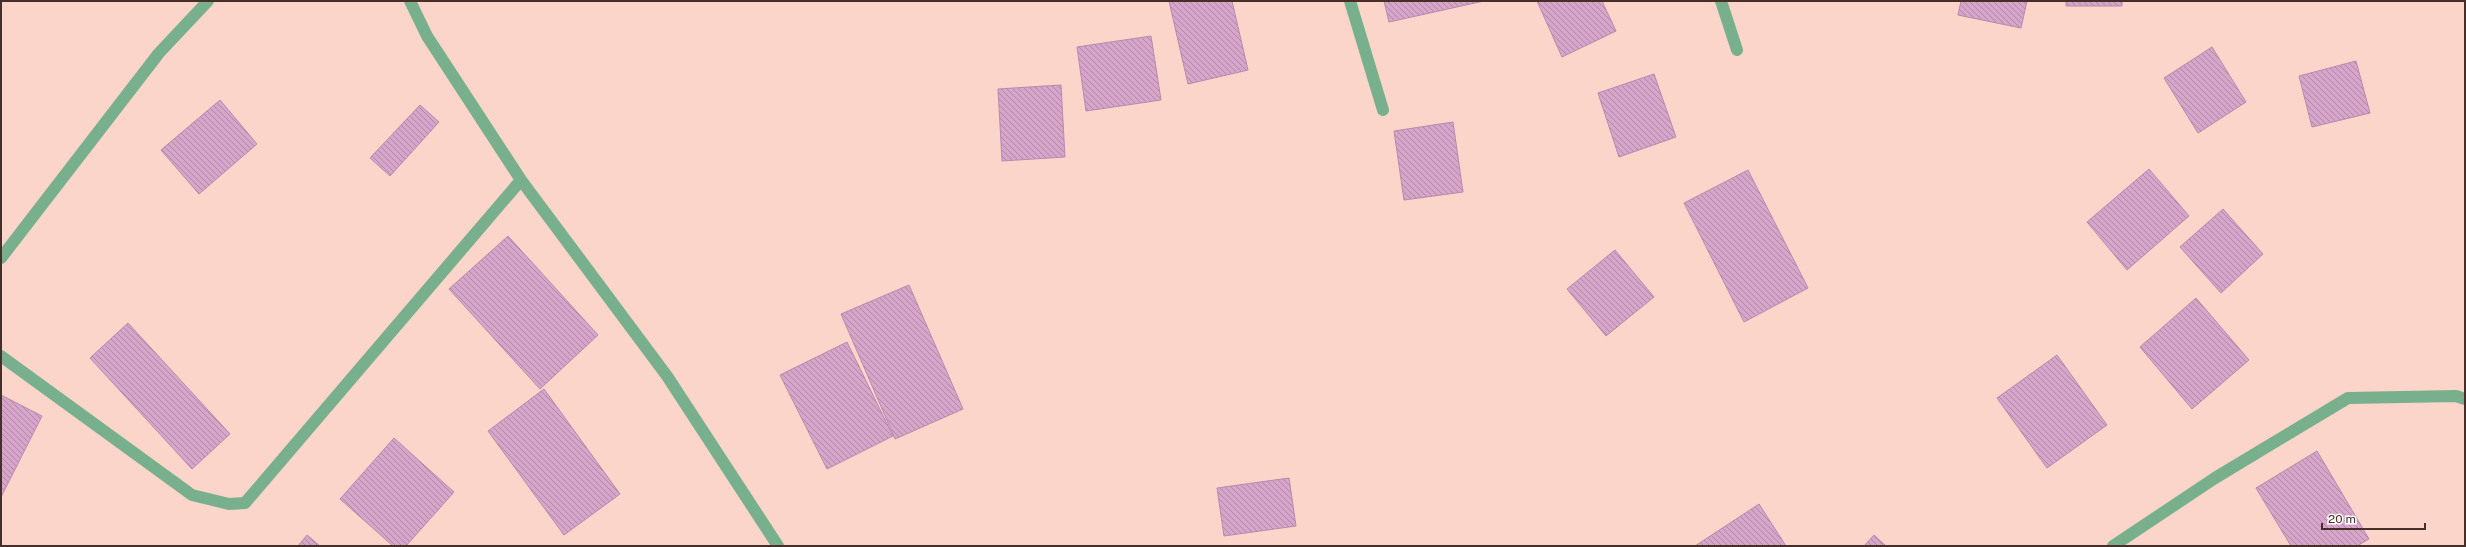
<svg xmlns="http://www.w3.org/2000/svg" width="2466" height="547" font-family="'Public Sans',sans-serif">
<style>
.building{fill:url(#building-back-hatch);stroke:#b989ad}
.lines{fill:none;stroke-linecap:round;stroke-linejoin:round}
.minor{stroke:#78b08d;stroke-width:12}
</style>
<defs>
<pattern id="building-back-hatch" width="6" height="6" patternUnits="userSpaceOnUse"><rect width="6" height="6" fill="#d7a5ca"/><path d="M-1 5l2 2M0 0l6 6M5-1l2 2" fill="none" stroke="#b087a4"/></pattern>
</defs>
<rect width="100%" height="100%" fill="#fbd4ca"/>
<!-- building -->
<path class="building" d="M1169,1H1232L1248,70L1188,84Z
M1384,1H1484L1389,22Z
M1537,1H1602L1616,31L1562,57Z
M1961,1H2027L2021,28L1958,15Z
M2066,1H2122V6H2066Z
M1151,36L1161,100L1086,111L1077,47Z
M2212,47L2246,102L2198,133L2164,78Z
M2356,61L2370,113L2312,127L2299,76Z
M1654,74L1676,137L1619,157L1598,93Z
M1061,85L1065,157L1002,161L998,89Z
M220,100L257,144L199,194L161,150Z
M420,105L439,122L390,176L370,158Z
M1453,122L1463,192L1404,200L1394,131Z
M2149,169L2189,216L2127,270L2087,222Z
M1748,170L1808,288L1744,322L1684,203Z
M2223,209L2263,254L2221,293L2180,247Z
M508,236L598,335L540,389L449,289Z
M1615,250L1654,297L1606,336L1567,289Z
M909,285L963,409L895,439L841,314Z
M2196,298L2249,360L2192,409L2140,347Z
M128,323L230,434L192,469L90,358Z
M847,342L893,436L827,469L780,375Z
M2057,355L2107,425L2047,468L1997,398Z
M544,389L620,494L564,535L488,431Z
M1,395L42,416L1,497Z
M394,438L454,492L406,546H393L340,499Z
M2317,451L2369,539L2357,546H2291L2256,488Z
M1289,478L1296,526L1224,536L1217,488Z
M1759,504L1786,546H1695Z
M307,535L320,546H298Z
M1874,535L1886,546H1864Z"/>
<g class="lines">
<!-- minor -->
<path class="minor" d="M410,1L427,36L521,180L667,376L778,546
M1350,1L1383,110
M1721,1L1737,50
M1,258L159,53L208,1
M1,356L192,495L229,504L245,503L521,180
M2113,546L2215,478L2348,398L2456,396L2465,399"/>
</g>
<!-- border -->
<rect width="2466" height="547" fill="none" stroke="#472e28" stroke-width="4"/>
<!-- scale -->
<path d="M2322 523v6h103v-6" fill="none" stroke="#472e28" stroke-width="2"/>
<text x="2328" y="523" font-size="12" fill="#472e28" stroke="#ffffff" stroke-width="3" paint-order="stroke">20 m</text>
</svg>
